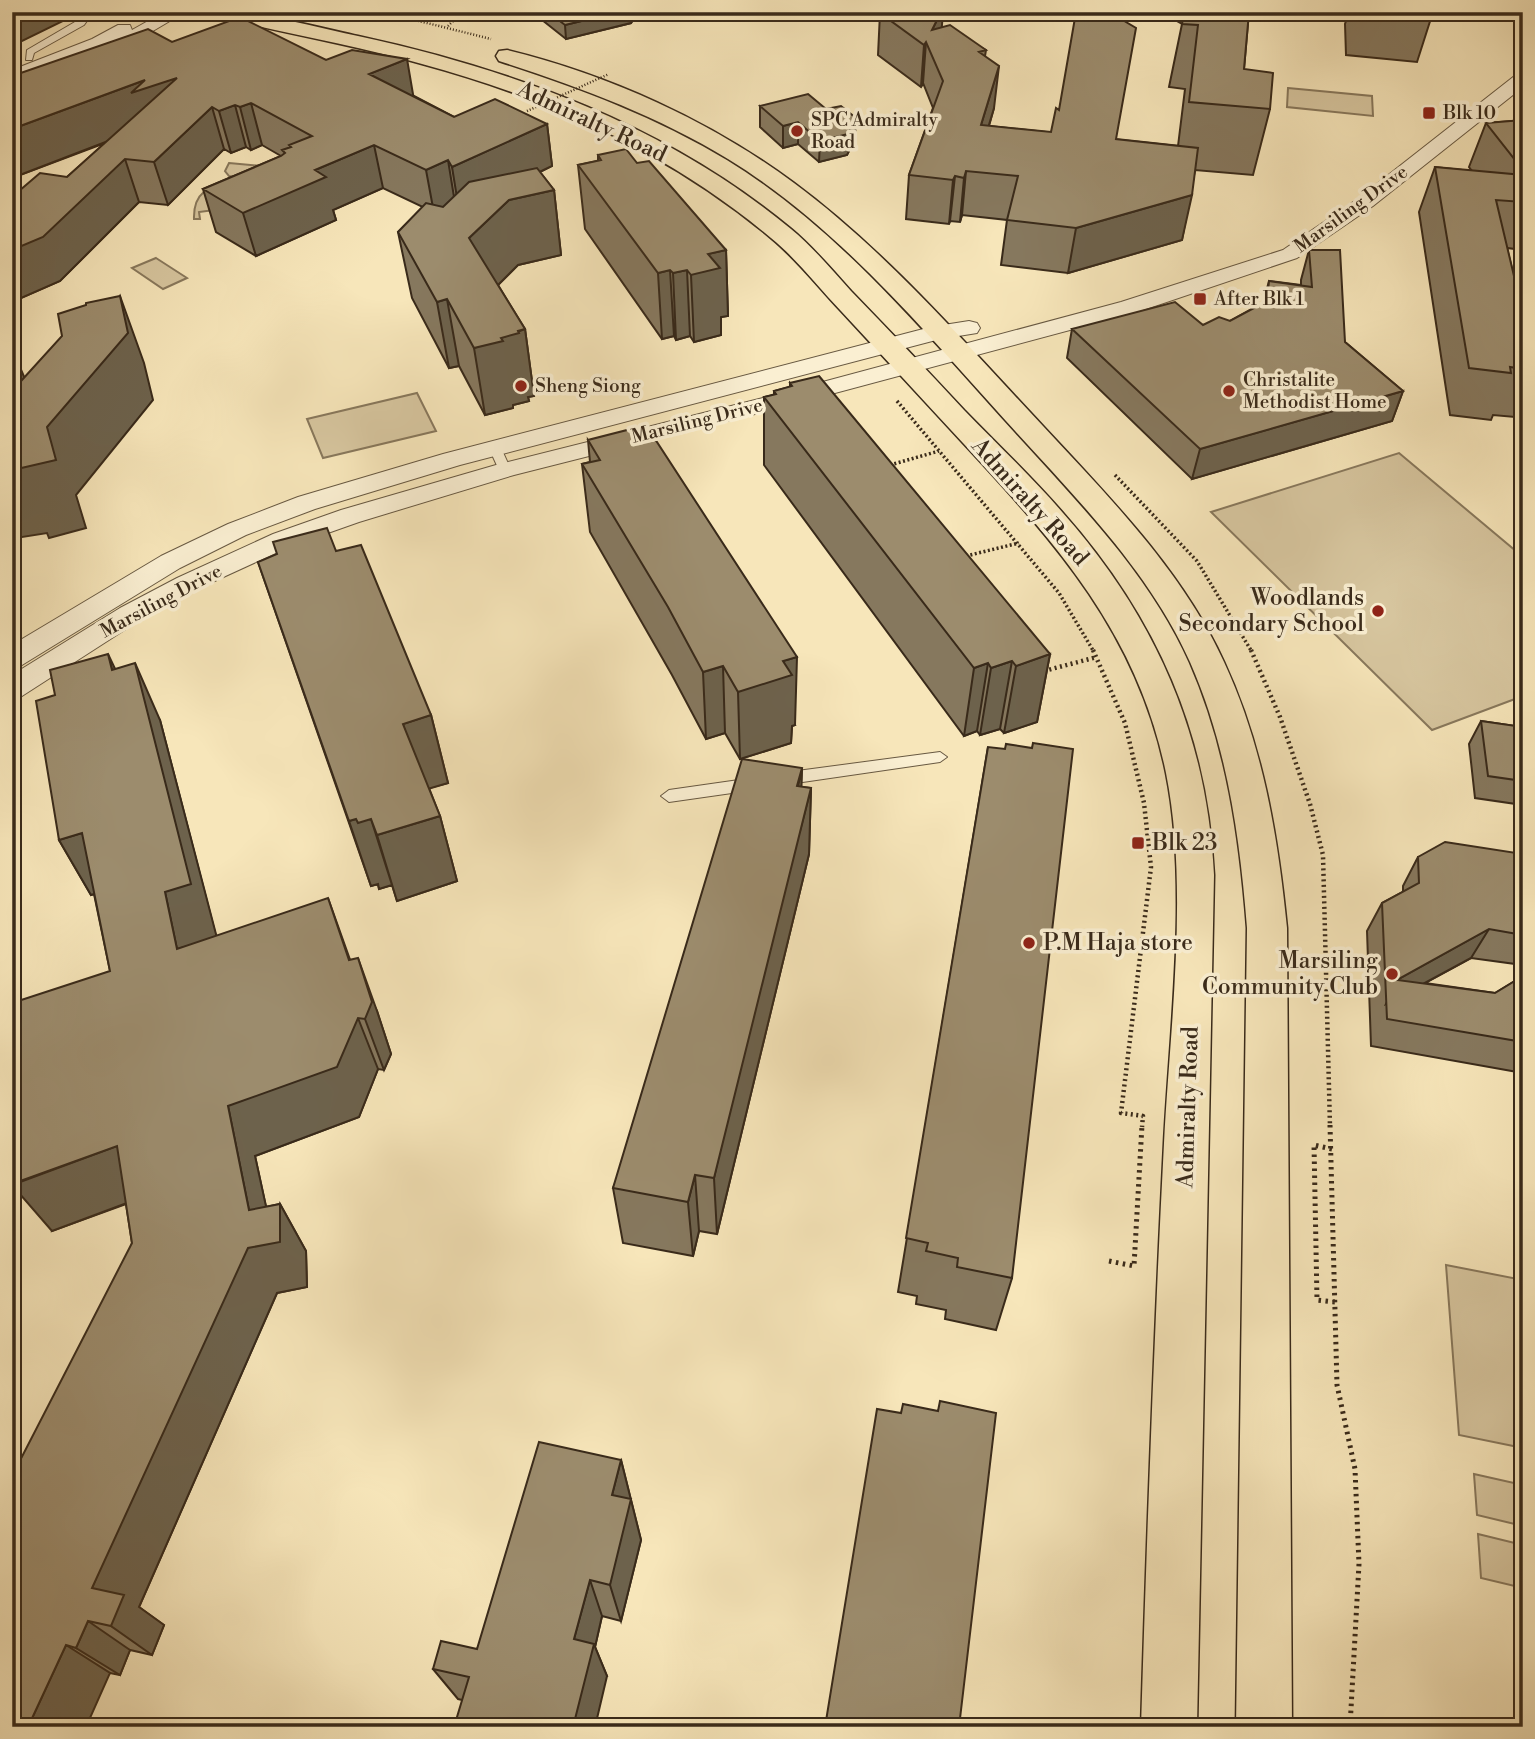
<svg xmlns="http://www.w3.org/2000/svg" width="1535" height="1739" font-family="'Libre Bodoni',serif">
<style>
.green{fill:#d7c69f;stroke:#88785c;stroke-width:2}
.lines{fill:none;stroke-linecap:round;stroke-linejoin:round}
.lane-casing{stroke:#685942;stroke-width:2}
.street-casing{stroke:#685942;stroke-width:2}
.primary-casing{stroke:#392a1a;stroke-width:3}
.path-far3{stroke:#392a1a;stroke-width:2.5;stroke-dasharray:1 2;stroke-linecap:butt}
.path-far2{stroke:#392a1a;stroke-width:3.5;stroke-dasharray:2 2.5;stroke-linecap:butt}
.path-far1{stroke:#392a1a;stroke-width:4.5;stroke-dasharray:2 3.5;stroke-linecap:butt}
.path{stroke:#392a1a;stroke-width:5;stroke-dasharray:2.5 4.5;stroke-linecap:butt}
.lane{fill:#faefd2;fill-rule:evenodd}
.street{fill:#faefd2;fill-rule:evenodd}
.primary{fill:#f7e6ba;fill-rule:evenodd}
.path-bridge{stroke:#392a1a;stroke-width:2.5;stroke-dasharray:1 2;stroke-linecap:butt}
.wall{fill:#86785e;stroke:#392a1a;stroke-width:2}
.shaded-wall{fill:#6d624c;stroke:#392a1a;stroke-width:2}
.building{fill:#9c8c6d;stroke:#392a1a;stroke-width:2}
.poi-dot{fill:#8f2418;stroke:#faefd2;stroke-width:2.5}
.labels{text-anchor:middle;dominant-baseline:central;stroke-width:7;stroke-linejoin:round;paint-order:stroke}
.far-poi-label{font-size:19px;fill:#392a1a;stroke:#faefd2;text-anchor:start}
.far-street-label{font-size:19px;fill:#392a1a;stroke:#faefd2}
.street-label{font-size:23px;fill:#392a1a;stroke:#faefd2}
.poi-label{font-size:23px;fill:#392a1a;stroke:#faefd2;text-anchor:end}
</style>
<rect width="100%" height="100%" fill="#f7e6ba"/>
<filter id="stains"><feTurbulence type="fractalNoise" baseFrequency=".00286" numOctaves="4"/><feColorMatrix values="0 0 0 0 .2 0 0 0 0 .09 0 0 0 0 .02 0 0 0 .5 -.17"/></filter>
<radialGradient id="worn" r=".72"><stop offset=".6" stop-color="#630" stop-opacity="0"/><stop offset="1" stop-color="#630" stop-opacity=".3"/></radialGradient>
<!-- green -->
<path class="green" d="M1288,88L1372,96L1373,116L1287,107Z
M229,163L263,166L214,210L199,212L200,219H194C193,187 215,186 241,178L229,176L225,171Z
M156,258L187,278L163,289L132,268Z
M417,393L436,431L323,458L307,419Z
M1399,453L1523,557V696L1432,730L1211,512Z
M1446,1265L1523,1280V1448L1459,1435Z
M1474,1474L1523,1485V1526L1477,1515Z
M1478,1534L1523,1545V1588L1481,1578Z"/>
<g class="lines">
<defs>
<path id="lane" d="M68,12H79L89,18L84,25L34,53L32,60H26L27,50L80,19Z
M495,444L501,448L511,470L509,473H501L499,470L489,448Z
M940,752L947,757L940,762L782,785L775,779L782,773Z
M753,778L761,784L753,790L669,802L661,796L669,790Z"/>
<path id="street" d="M164,12H185L114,54H102L101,48L12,81V70L92,39L118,25H130L132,30Z
M1523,73V87L1373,206L1297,258L1137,312L779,408L514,475L359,522L291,546L195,590L140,620L22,696L12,699V675L120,608L177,578L273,534L341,510L496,465L763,398L1121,302L1283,250L1359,198L1517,74Z
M969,321L977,323L980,328L977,333L940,339L460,465L315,509L246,535L180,568L22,665L12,668V645L161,556L228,524L298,497L443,454L931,327Z"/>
<path id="primary" d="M211,12C261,12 309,25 358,36C515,70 667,126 791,229C813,247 832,270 851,291C889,330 927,370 964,410C997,444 1032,477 1063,513C1156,618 1207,735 1214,875L1197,1727H1141C1147,1532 1154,1337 1164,1143C1170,1026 1189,887 1166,773C1138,634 1056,543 963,443C922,399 882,355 841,311C818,287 797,259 771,238C670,153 548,98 422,64C353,45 283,33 214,16Z
M507,50C609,75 709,120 794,183C887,252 964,342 1043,426C1110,498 1183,572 1224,662C1263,746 1278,837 1287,928L1292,1727H1236L1247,928C1240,837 1227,746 1190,662C1149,570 1073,495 1006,421C922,328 836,225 728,159C656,115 579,87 499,61L496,56L499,51Z"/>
</defs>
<!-- lane casing -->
<use href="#lane" class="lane-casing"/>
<!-- street casing -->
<use href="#street" class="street-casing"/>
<!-- primary casing -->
<use href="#primary" class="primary-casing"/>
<!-- path-far3 -->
<path class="path-far3" d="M383,12L491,39
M1435,12L1523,17
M448,26L462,12"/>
<!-- path-far2 -->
<path class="path-far2" d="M897,401L1059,593L1094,652
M890,465L939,451
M1115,475L1197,561L1252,652
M966,556L1019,543"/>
<!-- path-far1 -->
<path class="path-far1" d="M1093,650L1125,723L1144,803L1151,867L1121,1113L1143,1116L1142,1127
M1251,650L1280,717L1310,804L1323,855L1330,1127
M1044,671L1097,657"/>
<!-- path -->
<path class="path" d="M1330,1125L1337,1385L1355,1469L1359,1564L1350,1727
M1332,1149L1314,1145L1317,1300L1335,1302
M1109,1261L1134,1266L1142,1125"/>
<!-- lane -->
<use href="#lane" class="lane"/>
<!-- street -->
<use href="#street" class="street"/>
<!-- primary -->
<use href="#primary" class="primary"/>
<!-- path-bridge -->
<path class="path-bridge" d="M527,111L609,74"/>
</g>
<!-- wall -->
<path class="wall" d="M532,12H638L631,23L566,39Z
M691,12H732V16Z
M885,12H943L941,27L986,50L985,56L994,108L989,126L1178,146L1185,89L1169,87L1182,24L1161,12H1249L1244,69L1270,109L1253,175L1195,170L1182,240L1068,273L1001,265L1007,220L962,215L960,222L950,221L949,224L906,219L909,175L933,108L923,83L921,87L878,55L880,13Z
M1349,12H1433L1417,62L1346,55L1345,24Z
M172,42L326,60L414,96L454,117L547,124L552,166L540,172L554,190L561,255L518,265L498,285L525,329L534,396L528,397L529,401L513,405V408L485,415L459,366L449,368L412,298L398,232L423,207L383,188L333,210L336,220L256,256L216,232L203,189L281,156L262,145L251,150L246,147L231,153L224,149L168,205L139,202L60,281L12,302V197L67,177L105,143L12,178Z
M760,106L855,139L847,155L819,162L798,144L783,148L760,127Z
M1523,120V250L1507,248L1523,314V399L1515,417L1493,415L1491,420L1450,415L1419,212L1435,167L1472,171L1469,167L1486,123Z
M598,155L637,163L726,250L728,316L721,317V335L694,342L690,336L676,340L674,336L662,339L585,229L578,165L598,161Z
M1309,250L1345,342L1403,391L1392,421L1192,479L1067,358L1072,329L1203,325L1230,321L1263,303L1269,281L1301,285V280Z
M790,383L1050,654L1037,722L1004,733L1000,729L980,735L977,731L964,736L764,465V397L774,395V391L790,387Z
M588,440L795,725L792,726L791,743L740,759L725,733L706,739L672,675L590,532L582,464L590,462Z
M336,551L431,715L448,783L429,788L440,816L457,881L397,901L392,885L379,889L378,884L371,886L258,562Z
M115,669L160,720L216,936L351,960L377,1011L391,1054L384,1070L378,1069L359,1117L255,1156L266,1207L280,1204L306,1251L307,1287L277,1293L139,1607L164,1625L152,1655L130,1650L120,1675L110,1673L12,1727L132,1243L126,1204L52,1231L110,971L94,894L91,895L59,840L55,695Z
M1481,721L1523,727V805L1475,798L1469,744Z
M988,747L1012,1278L996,1330L945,1319L946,1310L916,1304L917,1296L898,1292Z
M802,768L801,787L811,788L809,854L717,1234L699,1231L693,1256L623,1243L613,1188Z
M1523,854V965L1471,958L1425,983L1495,993L1523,976V1073L1371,1046L1367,931L1382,903L1403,892V886L1418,857Z
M621,1460L641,1540L621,1621L602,1616L595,1647L607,1676L462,1700L458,1699L433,1669L477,1649Z"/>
<!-- shaded-wall -->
<path class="shaded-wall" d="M21,12H67L69,18L14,45L12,40V17Z
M619,12H638L631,23L566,39L565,25Z
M941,12H943L940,50L932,30Z
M926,42L923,83L921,87L924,45Z
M407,59L414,100L369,74Z
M999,66L994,108L976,168L981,125Z
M177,78L142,128L12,178V129L145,80Z
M251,103L262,145L251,150L240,107Z
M235,105L246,147L231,153L219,111Z
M212,107L224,149L168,205L154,162Z
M856,118L855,139L847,155L819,162L820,141Z
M798,122V144L783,148V126Z
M547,124L552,166L459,210L452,167Z
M374,145L383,188L333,210L336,220L256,256L243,213L315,170Z
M125,159L139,202L60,281L12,302V250Z
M448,160L455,203L434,213L426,170Z
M966,171L962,215L960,222L964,178Z
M955,176L950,221L949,224L953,180Z
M554,190L561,255L518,265L480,303L469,238L509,200Z
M1192,195L1182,240L1068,273L1076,228Z
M726,250L728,316L721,317V335L694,342L691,275L708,254Z
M670,270L674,336L662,339L658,273Z
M687,270L690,336L676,340L673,273Z
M120,296L144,363L153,400L76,495L86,528L49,538L47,533L16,538L12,531V466L47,427Z
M447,299L459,366L449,368L437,302Z
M525,329L534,396L528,397L529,401L513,405V408L485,415L474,348Z
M12,349L29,388L12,426Z
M1403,391L1392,421L1192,479L1200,449Z
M108,654L135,711L112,670Z
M1050,654L1037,722L1004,733L1016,666Z
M797,657L795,725L792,726L791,743L740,759L738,692L783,661Z
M1012,661L1000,729L980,735L991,668Z
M135,663L160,720L217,938L177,949L165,892Z
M988,663L977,731L964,736L974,668Z
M723,666L725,733L706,739L703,672Z
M431,715L448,783L421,791L403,724Z
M802,768L800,831L811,788L809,854L717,1234L714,1178Z
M440,816L457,881L397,901L377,835Z
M356,819H371L392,885L379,889L378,884L371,886L349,821Z
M82,833L113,888L91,895L59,840Z
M328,898L368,1010L358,958L377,1011L391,1054L384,1070L365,1019L349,960Z
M1489,929L1471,958L1386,1004L1397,980Z
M358,1018L378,1069L359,1117L255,1156L274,1243L280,1204L306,1251L307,1287L277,1293L139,1607L164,1625L152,1655L111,1626L92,1588L249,1210L228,1106Z
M117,1146L151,1194L52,1231L12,1185Z
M695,1175L699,1231L693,1256L688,1202Z
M621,1460L641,1540L621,1621L610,1585L612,1495Z
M590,1580L602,1616L595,1647L607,1676L595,1727H573L574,1639Z
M88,1621L130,1650L120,1675L76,1648Z
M66,1645L110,1673L86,1727H28Z"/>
<!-- building -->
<path class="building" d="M12,12H21L12,17Z
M548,12H619L565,25Z
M885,12H941L932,30L950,25L986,50L979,52L999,66L981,125L1051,132L1056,108L1059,110L1076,12H1109L1136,28L1116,139L1198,148L1192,195L1076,228L1007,220L1018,176L966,171L964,178L955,176L953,180L909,175L943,81L926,42L924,45L880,13Z
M1184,12H1249L1244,69L1273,73L1270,109L1189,102L1198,25L1182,24Z
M240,17L326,60L352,50L407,59L369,74L454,117L495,99L547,124L452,167L448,160L426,170L374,145L315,170L326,177L243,213L203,189L281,156L285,153L282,150L291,147L289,145L312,136L251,103L240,107L235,105L219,111L212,107L154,162L125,159L43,237L12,250V197L40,173L67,177L177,78L131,93L145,80L12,129V76L148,29L172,42Z
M808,94L826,109L841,106L856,118L848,134L820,141L798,122L783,126L760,106Z
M1523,120V170L1486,123Z
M626,149L637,163L649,161L726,250L708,254L720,268L691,275L687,270L673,273L670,270L658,273L578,165L601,160L598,155Z
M1435,167L1523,175V202L1496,200L1523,314V369L1510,367L1511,373L1469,368Z
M537,168L554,190L509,200L469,238L525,329L518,331L519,333L501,338L503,341L474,348L447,299L437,302L398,232L426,203L443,207L469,182Z
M1309,250H1340L1345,342L1403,391L1200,449L1072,329L1175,302L1203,325L1219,317L1230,321L1267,301L1269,281L1312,287Z
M120,296L128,333L47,427L56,460L17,469L16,465L12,466V391L62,336L58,314L86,305V303Z
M819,376L1050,654L1016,666L1012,661L991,668L988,663L974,668L764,397L776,394L774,391L792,386L790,383Z
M635,428L642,439L653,436L797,657L783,661L792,675L738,692L723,666L703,672L668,607L582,464L600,460L588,440Z
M327,528L336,551L361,545L431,715L403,724L440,816L377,835L371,819L358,823L356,819L349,821L258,562L277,554L273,542Z
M108,654L112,670L135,663L191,884L165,892L177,949L328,898L349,960L358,958L372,1002L365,1019L358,1018L337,1067L228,1106L249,1210L280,1204V1242L248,1248L92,1588L124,1595L111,1626L88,1621L76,1648L66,1645L28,1727H12V1476L132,1243L117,1146L12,1184V1003L110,971L82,833L59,840L36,701L55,695L50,670Z
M1481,721L1523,727V781L1488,776Z
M1033,743L1073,749L1012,1278L957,1267L958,1258L926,1251L928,1243L906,1238L988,747L1005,749L1006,744L1032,748Z
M742,759L802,768L797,786L811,788L714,1178L695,1175L688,1202L613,1188Z
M1445,842L1523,854V935L1489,929L1397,980L1495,993L1523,976V1042L1387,1019L1382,903L1419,883L1418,857Z
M940,1401L996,1413L959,1727H825L877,1409L901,1413L903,1404L938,1411Z
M539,1442L621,1460L612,1495L631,1499L610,1585L590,1580L574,1639L594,1644L573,1727H454L469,1677L433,1669L441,1641L477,1649Z"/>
<!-- markers -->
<g class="poi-dot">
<rect x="1422" y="106" width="14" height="14" rx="3.5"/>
<circle cx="797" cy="131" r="7"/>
<rect x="1193" y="292" width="14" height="14" rx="3.5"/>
<circle cx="521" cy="386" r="7"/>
<circle cx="1229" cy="391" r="7"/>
<circle cx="1378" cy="611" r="7"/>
<rect x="1131" y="836" width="14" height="14" rx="3.5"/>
<circle cx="1029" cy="943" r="7"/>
<circle cx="1392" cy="974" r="7"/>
</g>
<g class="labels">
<!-- far-poi labels -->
<g class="far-poi-label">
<text x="1443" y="113">Blk 10</text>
<text x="811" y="120">SPC Admiralty<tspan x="811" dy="22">Road</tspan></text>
<text x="1214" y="299">After Blk 1</text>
<text x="1243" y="380">Christalite<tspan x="1243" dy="22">Methodist Home</tspan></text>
<text x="535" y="386">Sheng Siong</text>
</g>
<!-- far-street labels -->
<g class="far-street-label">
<text transform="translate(1351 209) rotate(-36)">Marsiling Drive</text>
<text transform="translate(697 421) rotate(-14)">Marsiling Drive</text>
<text transform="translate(161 601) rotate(-28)">Marsiling Drive</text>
</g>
<!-- street labels -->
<g class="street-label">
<text transform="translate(592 122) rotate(25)">Admiralty Road</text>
<text transform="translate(1030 502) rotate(48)">Admiralty Road</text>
<text transform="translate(1188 1107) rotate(-88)">Admiralty Road</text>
</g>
<!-- poi labels -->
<g class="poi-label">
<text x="1364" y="598">Woodlands<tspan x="1364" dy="26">Secondary School</tspan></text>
<text x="1152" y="843" text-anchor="start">Blk 23</text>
<text x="1043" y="943" text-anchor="start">P.M Haja store</text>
<text x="1378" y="961">Marsiling<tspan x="1378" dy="26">Community Club</tspan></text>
</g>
</g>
<!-- margin -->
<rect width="1535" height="1739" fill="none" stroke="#f7e6ba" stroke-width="42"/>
<rect x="14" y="14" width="1507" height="1711" fill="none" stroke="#392a1a" stroke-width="3.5"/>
<rect x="21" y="21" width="1493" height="1697" fill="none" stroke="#392a1a" stroke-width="2"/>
<rect width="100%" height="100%" filter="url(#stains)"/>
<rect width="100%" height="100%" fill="url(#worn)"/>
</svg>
